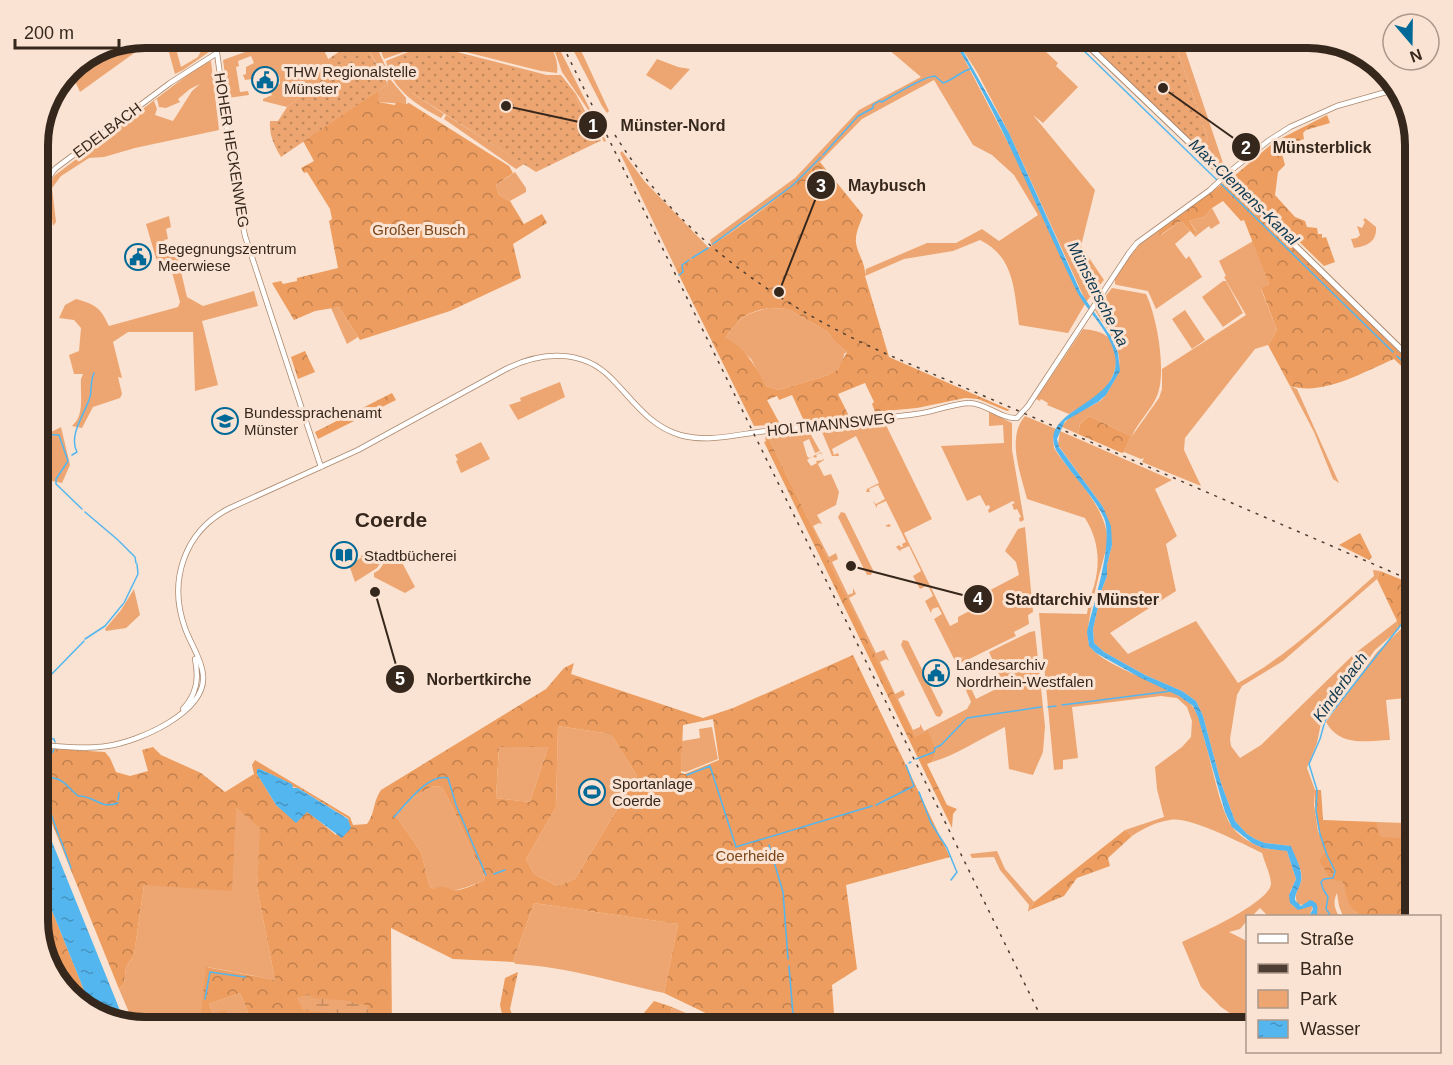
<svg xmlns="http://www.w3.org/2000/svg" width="1453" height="1065" font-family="Helvetica,sans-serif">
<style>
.green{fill:#eda672;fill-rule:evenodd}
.forest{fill:url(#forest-crowns);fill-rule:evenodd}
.wetland{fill:url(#wetland-marsh)}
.garden{fill:url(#garden-dots)}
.water{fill:url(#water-ripples)}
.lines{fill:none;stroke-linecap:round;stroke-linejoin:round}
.stream{stroke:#53b6ef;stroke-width:1.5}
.tertiary-casing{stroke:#ab886e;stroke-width:6}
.secondary-casing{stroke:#ab886e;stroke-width:7}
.tertiary{stroke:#fff;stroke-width:4.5}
.secondary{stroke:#fff;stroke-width:5}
.rail{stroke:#4d3d32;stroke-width:1.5;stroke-dasharray:3 6;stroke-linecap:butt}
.labels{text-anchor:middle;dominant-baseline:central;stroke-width:6;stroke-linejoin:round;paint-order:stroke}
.poi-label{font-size:15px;fill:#36271d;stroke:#fae3d2;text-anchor:start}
.street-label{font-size:15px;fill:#36271d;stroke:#fae3d2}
.park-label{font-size:15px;fill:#7c471b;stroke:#fae3d2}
.water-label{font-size:16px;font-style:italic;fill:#0d3850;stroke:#fae3d2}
.district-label{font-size:21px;font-weight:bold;fill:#36271d;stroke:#fae3d2}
.rim{fill:none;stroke:#36271d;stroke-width:8}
.leader{fill:none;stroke:#36271d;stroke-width:2}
.callout-dot{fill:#36271d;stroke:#fae3d2;stroke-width:2}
.mark-label{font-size:18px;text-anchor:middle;font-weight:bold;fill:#fff}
.callout-label{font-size:16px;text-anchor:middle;font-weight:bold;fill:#36271d;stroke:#fae3d2;stroke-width:6;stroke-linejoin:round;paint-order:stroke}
</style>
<defs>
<pattern id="forest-crowns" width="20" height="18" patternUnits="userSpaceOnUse" patternTransform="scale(1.5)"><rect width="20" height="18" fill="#ed9d5f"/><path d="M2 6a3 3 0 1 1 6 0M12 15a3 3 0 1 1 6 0" fill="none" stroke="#c1804e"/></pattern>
<pattern id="wetland-marsh" width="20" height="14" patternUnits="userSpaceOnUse" patternTransform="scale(1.5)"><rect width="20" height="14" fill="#eda672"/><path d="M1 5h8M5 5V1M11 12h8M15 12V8" fill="none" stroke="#c1875d"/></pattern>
<pattern id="garden-dots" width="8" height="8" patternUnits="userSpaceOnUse" patternTransform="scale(1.5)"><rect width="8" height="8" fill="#eda672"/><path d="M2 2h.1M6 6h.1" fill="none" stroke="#c1875d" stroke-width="1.8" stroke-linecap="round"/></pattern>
<pattern id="water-ripples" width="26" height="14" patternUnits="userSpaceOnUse" patternTransform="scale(1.5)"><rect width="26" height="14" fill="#53b6ef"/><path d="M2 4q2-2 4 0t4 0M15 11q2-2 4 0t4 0" fill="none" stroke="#4694c1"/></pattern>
</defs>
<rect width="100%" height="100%" fill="#fae3d2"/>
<!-- green -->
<path class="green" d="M145,38H155L80,92L71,72L67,73L74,64Z
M165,38H173L181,67L198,57L203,47L209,45V52L183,70L175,74Z
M284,38H318L334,71L287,107L263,101V99L272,95L268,85L280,84L279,75L245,80L243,75L246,74V67L254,63L251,56L238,61L239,66L236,67L240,92L248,91L249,95L228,98L223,60Z
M348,38H370L374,41L390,76L386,79L364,43L356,40L349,45Z
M395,38H547C552,49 559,60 557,73L541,71L430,43L384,59L379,47Z
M550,38H554L606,141L604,142L591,114L562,72Z
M567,38H580L578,44L609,111L607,113L602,106Z
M875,38H951L959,49L1019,164L1073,283L1085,304L1068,333L1019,325C1014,291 1015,257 980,240L953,251L904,259L865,276L866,269L927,243H956L982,229L999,241L1038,215L1014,175L992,155L973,145L934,80L862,119L820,162L797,184L712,246L710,240L795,178L859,110L921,77Z
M955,38H991L995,51L994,38H1031L1058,63L1056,66L1078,87L1043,123L1033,115L1095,190L1081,246L1104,280L1086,302L1009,133L977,72Z
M1173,38H1181L1224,166C1215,165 1209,155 1200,151L1208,139Z
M430,45L547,75H561L576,94L601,141L598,142L576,98L412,93L444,114L441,118C417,105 392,90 386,61L420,47Z
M657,59L678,67L690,69L671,90L646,75Z
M211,61L219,130L135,148L104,157L89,158L61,176L52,188L56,222L53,226L48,188L54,176L202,64ZM200,84L192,91L173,121L155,115L157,109L154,101L157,99L159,107L166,108L180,102L178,99L190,89Z
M390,79L406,98V104L377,102L379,90L388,84L387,81Z
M446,115L524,164L516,169L444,119Z
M622,151L645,182L709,248L676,269L620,153Z
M515,172L526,188V192L510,201L499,195L496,185Z
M1212,208L1220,223L1211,229L1209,226L1195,237L1193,234L1196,231L1189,221L1204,217Z
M169,216L171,227L166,229L168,239L164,240L169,257L177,255L187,297L203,306L254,291L258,306L202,321L218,385L195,391L193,332H128L113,342L122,378L118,377L122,394L120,398L93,407L82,428L72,426C85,415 80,395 81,379L83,374H74L69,355L79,351L81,328L74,320L59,318L65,305L76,299C96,305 100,307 109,326L178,307L180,302L172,272H160L146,224Z
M1365,218L1376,227C1377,242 1367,246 1354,248L1351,239L1357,238L1360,235L1357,226L1362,228L1365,222L1363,220Z
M1181,221L1190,231L1175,244L1186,259L1189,256L1202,277L1156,309L1148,291L1117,285L1115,284V279L1136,247L1157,232L1161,235Z
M1253,241L1269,284L1261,289L1277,330L1268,345L1255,349L1185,438L1184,450L1201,486L1142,462L1144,458L1141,459L1124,452L1131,436L1089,416L1080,424L1078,434L1062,427C1070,412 1087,410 1100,401C1105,397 1108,392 1111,386C1131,357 1111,336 1095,310L1112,288L1146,294C1157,317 1167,372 1157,396C1151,410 1138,422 1132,436L1159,398L1162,389V369L1246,315L1224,277L1226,276L1219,261Z
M1223,281H1226L1243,313L1223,327L1202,297Z
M339,307L358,337L347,344L331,308Z
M769,308L788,309L828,332L834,341L847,352L844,354L843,362L838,369L828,375L779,390L766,386L751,359L726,337C741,317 743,314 769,308Z
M1185,310L1205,340L1192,349L1172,319Z
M1083,329C1091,330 1102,331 1109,338C1123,353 1115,377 1104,390C1094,400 1081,407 1069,414L1047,405L1048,403L1041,399L1040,401L1036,399Z
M560,382L565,397L518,420L509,405L521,401L520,398Z
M1290,386L1297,389L1339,483L1333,479L1314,432Z
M989,412L1012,423V450L1024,520L1020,522L1019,518L1021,517L1017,509L1014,510L1012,504L1015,503L1013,501L989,513L988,510L990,508L989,505L986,506L980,495L967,501L941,446L1004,443L1003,425L989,426Z
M1025,416L1056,429L1053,439L1054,448C1072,477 1111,509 1107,546C1102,564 1083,630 1089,644C1098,667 1178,686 1193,707C1200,717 1202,731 1205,742C1212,764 1219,806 1231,825C1237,835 1253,845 1264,848C1271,850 1280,849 1287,851L1296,879L1290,892V903L1298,910L1309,905L1313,907L1309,916H1268L1260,908L1252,916H1248L1247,921L1240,929L1229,932L1247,941V1025L1221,1007L1201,987L1182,942C1199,934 1269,903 1271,884C1271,875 1264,861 1262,853C1243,844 1189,816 1170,820C1156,822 1144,828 1132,836L1125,830L1164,817L1157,789L1155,767L1182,747L1191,737L1192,721L1187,707L1177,698L1161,696L1072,707L1078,758L1063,760V769L1054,770L1039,613L1087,614C1088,604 1091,595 1094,586C1101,561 1098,539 1085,518L1027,499C1021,474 1006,438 1025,416Z
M884,421L932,519L904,533L950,626L958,622V617L983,604L979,596L1019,575L1016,562L1005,551L1018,529L1025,527L1033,612L1028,615L1029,624L1014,632L1016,636L959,664L957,661L965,656L955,661L934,619L942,614L938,607L932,609L931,613L925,601L933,596L928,585L920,589L913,576L921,571L909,546L900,550L901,552L896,547L899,545L901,547H903L902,544L906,542L897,523L889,527L885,526L889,524L891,526L897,523L886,501L877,505V508L873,501L876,504L885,499L878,485L869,489L870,492H866L867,489L879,483L856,436L832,449L834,455L838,453L839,456H832L822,432L824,433L825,431L823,430L827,428Z
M61,427L70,465L62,483L38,478V433L51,432Z
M805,430L810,433L820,451L815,453L809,439L803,442L807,456L809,458L821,452L822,455L820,453L816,455L817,457L815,458L813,456L807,460L811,466L817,463L816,461L823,460V458L824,460L818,464L824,476L831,474L839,492L836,505L817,515L822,524L819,523L813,526L829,557L836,553L838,559L832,562L848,595L853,593V588L856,594L849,598L876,653L884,650L889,661L886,659L880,662L895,694L903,690L905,695L898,699L913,730L920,727V724L924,731L967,709L971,702L965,688L970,686L976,699L1004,685L989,652L1030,632L1035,631L1045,726L1043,752L1033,775L1009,769L1005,727C981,738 957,755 932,762L937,750L928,732L915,738L768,437L769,434Z
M1060,431L1172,480L1155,489L1177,536L1166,544L1176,591L1110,633L1128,654L1196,621L1238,683C1289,655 1331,614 1374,576L1373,570L1380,571L1377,579L1283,661L1242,686L1237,695L1230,739L1231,746L1240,758L1261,745L1353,655L1397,621L1398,630L1375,650L1321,723L1317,743L1307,768L1315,790L1314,804L1318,831L1338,879L1342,881L1352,908L1355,912L1369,916H1343L1339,906L1337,893C1333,901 1334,908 1339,916H1317L1309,901L1303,905L1298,904C1293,895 1298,891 1301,882C1304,870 1294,857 1290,846L1265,843L1255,839L1247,834L1235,821L1221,783L1203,716L1196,701L1182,691L1145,675L1104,652L1094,643L1093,629L1102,589L1107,576V565L1112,545L1103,507L1058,445Z
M481,442L490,459L461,473L456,461L458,460L455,455Z
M841,512L845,513L873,570L871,575H867L838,517Z
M371,548L383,559L377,568L355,582L349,565L361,558V556Z
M397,553L415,587L405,593L374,577V573L379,570L386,560Z
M134,589L140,615L126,628L106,631L105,629L121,610Z
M1415,616V697L1386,700L1390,740C1366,741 1340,747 1326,722L1377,652L1401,629L1406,621Z
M903,640L908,641L943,712L940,717L936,716L901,645Z
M558,726L611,734L637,776L575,879L557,886L534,874L526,859L556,807Z
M712,727L718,759L686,772L681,771L682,741L700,738L699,729Z
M499,747H548L530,802L496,798Z
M433,786L442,787C458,816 469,847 485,877L483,881C467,887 445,897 430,887L421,852L396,816L412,798Z
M236,808L261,828L257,888L275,980L207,967L199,1027H145L134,1024L119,989L124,984L126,967L134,955L144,885Z
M1377,822L1404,823L1414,835V849L1408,848L1404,838H1379Z
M997,851L1005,869L1034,902L1030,910L1028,912L1029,905L1000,870L994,857L972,858L970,854Z
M534,903L678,924L664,993C614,982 567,967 516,964L513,962Z
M240,993L254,1027H219L220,1024L213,1014L209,1004Z
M672,1007L718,1027H668Z
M776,1017L771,1027H734L720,1020Z"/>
<!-- forest -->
<path class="forest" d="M379,90L378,102L395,105L396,102L406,104L409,103L509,166L513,173L496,185L499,195L510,201L524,224L542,214L547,223L513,244L521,278L450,311L360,340L339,307L315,311L294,320L272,283L281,281L283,284L297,281V278L338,268L329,221L332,219L330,209L307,172L304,173L301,168L314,161L303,141Z
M1327,115L1330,123L1306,130L1303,133L1304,139L1280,147L1285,165L1278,172L1275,195L1295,217L1305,221L1307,227L1317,228L1318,234H1322V238L1326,237L1335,262L1324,266L1233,177L1274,142Z
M820,162L863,215C860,224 855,233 856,243C858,255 866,264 865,276L889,357L1010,410L1007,411L978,399L965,398L917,408L875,412L872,404L874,402L865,383L838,394L849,416L804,421L792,395L779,400L777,396L767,400L780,424L754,426L676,269C727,237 776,202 820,162ZM769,308L788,309L828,332L834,341L847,352L838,369L828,375L779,390L766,386C755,364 746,351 726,337C741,317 744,313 769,308Z
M1226,181L1415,368V379L1394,359C1363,372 1324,396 1290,386L1268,345L1277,330L1261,288L1269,284L1244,220L1241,221L1223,201L1212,208L1204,217L1189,221L1196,232L1193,234L1181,221L1160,235L1157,232Z
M305,351L315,372L298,379L291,357Z
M392,393L396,400L318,439L315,432Z
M1089,416L1131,436L1124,452L1122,453L1078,434L1080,424Z
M765,437H768L915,737L928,731L937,750L932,762L927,764L947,805L957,809L953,814L952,828L764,442L766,441Z
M1360,533L1372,557L1369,560L1339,545Z
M1380,571L1415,585V613L1406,618L1398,630L1397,621L1377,579Z
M853,655L950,857L846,885L857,969L832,985L834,1014L789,1017H793L794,1027H771L776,1017L720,1020L664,993L678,924L534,903L513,962L453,959L391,928L392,1027H254L240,993L209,1004L213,1014L225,1010L228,1016L220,1024L219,1027H199L206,967L275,980L257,888L260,828L236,808L232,891L144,885L134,955L126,967L124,984L119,989L47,811L38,776V748L105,752L110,758L116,772L130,776L148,771L142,750L153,747L161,755L201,773L225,792L254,774L252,765L255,760L350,817L353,825L367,824C376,811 372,804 381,790L546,689L564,668L574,663L571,674L703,718L733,708ZM713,719L719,760L685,774L681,773L683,725ZM558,726L611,734L637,776L575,879L557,886L534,874L526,859L556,807ZM499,747H548L530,802L496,798ZM257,769H260L291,784L293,787L298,788L349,819L336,835L307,811L296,822L276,805L257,774ZM433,786L442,787C458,816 469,847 485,877L483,881C475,884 466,889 458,890C448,892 446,882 434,889L430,887L421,852L396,816L412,798Z
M1315,790H1321L1323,820L1377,822L1380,837L1405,838L1408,848H1414V835L1415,837V916C1401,917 1366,921 1354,911C1348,906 1345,889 1342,881L1331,880L1319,860L1325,853C1318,832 1314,812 1315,790Z
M1125,830L1132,836L1108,858L1110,866L1077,878L1064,896L1030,910L1034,902Z
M38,876L92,1010L81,1006L70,982L62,984L49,968L38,927Z
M518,972L510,1009L517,1027H505L500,1005L505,978Z
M654,1001L672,1007L668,1027H632Z"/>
<!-- wetland -->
<path class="wetland" d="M308,994L313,998L351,1001L353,1003L367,1005L369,1009V1012L361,1016L303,1010L297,998Z"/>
<!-- garden -->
<path class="garden" d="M1083,38H1173L1208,139L1200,151Z
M356,40L364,43L388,84L281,157C274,145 269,135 270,121H278L287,107L333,71L327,60Z
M419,49H434L563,81L576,98L598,142L536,172L412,93L396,59Z"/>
<!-- water -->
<path class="water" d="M951,38H955L959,44L1009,133L1081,293L1112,338L1118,353L1120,371L1106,395L1098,402L1065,421L1057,439L1059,447L1103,507L1111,526L1112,545L1107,565V576L1102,589L1093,629L1094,643L1104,652L1145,675L1182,691L1196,701L1203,716L1221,783L1235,821L1247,834L1255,839L1265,843L1291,846C1295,857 1303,869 1301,881C1300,888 1295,892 1295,900L1301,906L1310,900C1320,903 1317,909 1317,916H1309L1313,909L1312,906L1298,910L1290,903L1289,895L1296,879L1287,851L1263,848L1252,843L1232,827L1225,812L1198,717L1193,706L1179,696L1141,678L1096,653L1089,646L1087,632C1093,605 1114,543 1104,518C1094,496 1069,472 1056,450C1037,409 1124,404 1115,356C1110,330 1087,312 1076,290C1044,224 1017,157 983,93C973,74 963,55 951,38Z
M257,769H260L292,784L293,788H298L348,819L351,828L342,838L307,812L296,823L276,805L257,774Z
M38,807L115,998L124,1021L92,1010L38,876Z"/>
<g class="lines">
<!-- stream -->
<path class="stream" d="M1070,38L1076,43
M1080,47L1217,180
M823,155L858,116L873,108V105L879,101L882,102C892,96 926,76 935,76L943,83C953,80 960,72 970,69
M1220,183L1393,352
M713,244L793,185L821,157
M692,258L708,248
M679,275L683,272L682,265L689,260
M1397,356L1415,374
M38,434L59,435L68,461L56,479V484L82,509
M72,455L77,452C68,435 85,414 90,397C92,389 90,382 94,373
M85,512L118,540
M119,541L135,557L136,563
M124,603L138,574L137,564
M85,639L105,626L123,604
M45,681L84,641
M38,689L43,684
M1062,705L1171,691
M1048,707L1056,706
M38,733L40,737L54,739L55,742
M54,749L53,752L44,754C46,760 43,765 43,772C43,793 52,817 59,836
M916,759L934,752L935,748L941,745L967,718L1041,707
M909,763L911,762
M687,775L710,766L736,847L872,806
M44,777C65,778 64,784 78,796C94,795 100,810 118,803
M919,792L931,823L947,848L956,870L957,872L951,880
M118,800L119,793
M876,805L914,786L906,765
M394,817C406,804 428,773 448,778L456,805L486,875
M60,838L71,868
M769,845L783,892L788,959
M494,874L505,870
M38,911L45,930L46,941L59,967L52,972
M1331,916L1326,909L1328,897L1323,889L1321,882L1324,879L1333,878L1335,871L1327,855L1320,834L1316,811L1317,790L1309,764L1320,739L1325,721L1404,621L1415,614
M789,966L794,1027
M205,999L210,972L245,977"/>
<defs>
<path id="tertiary" d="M215,38L236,193L245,236L321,467
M38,228H45L49,224C50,206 40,183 56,168L170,83L217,53
M183,709C197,694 199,678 195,659
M38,745C60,746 84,750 107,746C137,742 207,713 203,675C202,659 190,643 185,628C168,581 184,531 230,508L358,450L506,369C540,352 582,348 611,378C633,400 649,426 680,435C709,443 738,434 766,431C816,424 866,421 916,414C933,412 951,404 969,403C986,403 1000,419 1017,418L1028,406L1129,253L1137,243L1210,190L1228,173L1268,141L1290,127L1337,106L1397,89"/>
<path id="secondary" d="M1080,38L1220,172L1415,363"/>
</defs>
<!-- tertiary casing -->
<use href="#tertiary" class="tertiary-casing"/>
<!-- secondary casing -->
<use href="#secondary" class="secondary-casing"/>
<!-- tertiary -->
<use href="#tertiary" class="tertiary"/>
<!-- secondary -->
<use href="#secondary" class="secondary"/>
<!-- rail -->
<path class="rail" d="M559,38L1046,1027
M615,135C678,236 776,304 882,352L1415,582"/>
</g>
<!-- icons -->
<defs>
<symbol id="civic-ring" viewBox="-11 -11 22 22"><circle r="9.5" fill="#fae3d2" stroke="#006997" stroke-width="1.5"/><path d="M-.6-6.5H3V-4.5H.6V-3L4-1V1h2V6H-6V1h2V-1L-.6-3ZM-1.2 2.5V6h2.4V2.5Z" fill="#006997"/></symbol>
<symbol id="university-ring" viewBox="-11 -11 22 22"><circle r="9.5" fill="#fae3d2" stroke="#006997" stroke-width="1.5"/><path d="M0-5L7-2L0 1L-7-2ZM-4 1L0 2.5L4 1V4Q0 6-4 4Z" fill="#006997"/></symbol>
<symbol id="library-ring" viewBox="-11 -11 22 22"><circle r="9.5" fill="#fae3d2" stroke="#006997" stroke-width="1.5"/><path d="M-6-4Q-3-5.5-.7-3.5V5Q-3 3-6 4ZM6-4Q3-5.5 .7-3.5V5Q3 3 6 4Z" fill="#006997"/></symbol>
<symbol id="stadium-ring" viewBox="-11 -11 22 22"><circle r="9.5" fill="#fae3d2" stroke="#006997" stroke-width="1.5"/><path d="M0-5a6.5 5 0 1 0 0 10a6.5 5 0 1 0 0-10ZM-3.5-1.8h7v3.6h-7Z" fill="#006997"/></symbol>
</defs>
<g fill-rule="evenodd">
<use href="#civic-ring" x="250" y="65" width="30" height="30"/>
<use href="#civic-ring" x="123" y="242" width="30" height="30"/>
<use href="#university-ring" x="210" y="406" width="30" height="30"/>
<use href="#library-ring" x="329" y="540" width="30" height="30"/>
<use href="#civic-ring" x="921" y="658" width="30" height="30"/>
<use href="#stadium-ring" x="577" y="777" width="30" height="30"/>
</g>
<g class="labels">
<!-- poi labels -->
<g class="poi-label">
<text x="284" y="71">THW Regionalstelle<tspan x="284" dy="17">Münster</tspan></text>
<text x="158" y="248">Begegnungszentrum<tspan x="158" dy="17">Meerwiese</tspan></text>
<text x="244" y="412">Bundessprachenamt<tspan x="244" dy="17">Münster</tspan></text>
<text x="364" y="555">Stadtbücherei</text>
<text x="956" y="664">Landesarchiv<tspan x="956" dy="17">Nordrhein-Westfalen</tspan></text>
<text x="612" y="783">Sportanlage<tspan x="612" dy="17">Coerde</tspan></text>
</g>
<!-- street labels -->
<g class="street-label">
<text transform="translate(107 130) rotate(-37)">EDELBACH</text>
<text transform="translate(232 150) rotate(81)">HOHER HECKENWEG</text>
<text transform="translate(831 424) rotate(-6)">HOLTMANNSWEG</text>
</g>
<!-- park labels -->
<g class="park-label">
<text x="419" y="229">Großer Busch</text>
<text x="750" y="855">Coerheide</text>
</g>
<!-- water labels -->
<g class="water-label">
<text transform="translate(1244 192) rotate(44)">Max-Clemens-Kanal</text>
<text transform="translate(1098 294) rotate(63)">Münstersche Aa</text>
<text transform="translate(1340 687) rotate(-54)">Kinderbach</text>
</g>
<!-- district labels -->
<g class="district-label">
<text x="391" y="519">Coerde</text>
</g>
</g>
<!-- crop -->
<path d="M0 0H1453V1065H0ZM145 48H1308A97 97 0 0 1 1405 145V920A97 97 0 0 1 1308 1017H145A97 97 0 0 1 48 920V145A97 97 0 0 1 145 48Z" fill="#fae3d2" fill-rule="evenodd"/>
<path class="rim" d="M145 48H1308A97 97 0 0 1 1405 145V920A97 97 0 0 1 1308 1017H145A97 97 0 0 1 48 920V145A97 97 0 0 1 145 48Z"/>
<!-- callouts -->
<path class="leader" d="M506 106L593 125M1163 88L1246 147M779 292L821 185M851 566L978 599M375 592L400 679"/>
<g class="callout-dot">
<circle cx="506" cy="106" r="6"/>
<circle cx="1163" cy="88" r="6"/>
<circle cx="779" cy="292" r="6"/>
<circle cx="851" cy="566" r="6"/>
<circle cx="375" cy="592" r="6"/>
<circle cx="593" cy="125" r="15"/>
<circle cx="1246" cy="147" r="15"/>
<circle cx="821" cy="185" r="15"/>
<circle cx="978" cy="599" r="15"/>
<circle cx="400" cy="679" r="15"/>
</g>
<g class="mark-label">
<text x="593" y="132">1</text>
<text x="1246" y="154">2</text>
<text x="821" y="192">3</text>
<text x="978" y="605">4</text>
<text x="400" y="685">5</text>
</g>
<g class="callout-label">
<text x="673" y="131">Münster-Nord</text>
<text x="1322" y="153">Münsterblick</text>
<text x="887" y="191">Maybusch</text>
<text x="1082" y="605">Stadtarchiv Münster</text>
<text x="479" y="685">Norbertkirche</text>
</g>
<!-- legend -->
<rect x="1246" y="915" width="195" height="138" fill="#fae3d2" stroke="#ac988a" stroke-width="1.5"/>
<rect x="1258" y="934" width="30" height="9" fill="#ffffff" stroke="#ac988a" stroke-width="1.5"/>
<text x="1300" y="945" font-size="18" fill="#36271d">Straße</text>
<rect x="1258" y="964" width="30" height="9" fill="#4d3d32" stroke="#ac988a" stroke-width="1.5"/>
<text x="1300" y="975" font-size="18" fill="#36271d">Bahn</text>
<rect x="1258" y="990" width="30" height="18" fill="#eda672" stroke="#ac988a" stroke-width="1.5"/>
<text x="1300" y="1005" font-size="18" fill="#36271d">Park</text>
<rect x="1258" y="1020" width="30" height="18" fill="url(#water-ripples)" stroke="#ac988a" stroke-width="1.5"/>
<text x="1300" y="1035" font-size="18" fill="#36271d">Wasser</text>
<!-- north arrow -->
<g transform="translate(1411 42) rotate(160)"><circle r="28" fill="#fae3d2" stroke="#ac988a" stroke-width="1.5"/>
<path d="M0-4.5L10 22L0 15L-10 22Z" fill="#006997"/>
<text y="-9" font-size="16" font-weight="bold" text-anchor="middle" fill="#36271d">N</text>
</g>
<!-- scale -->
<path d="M15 39v9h104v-9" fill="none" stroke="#36271d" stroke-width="3"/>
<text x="24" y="39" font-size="18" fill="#36271d" stroke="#fae3d2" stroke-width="4.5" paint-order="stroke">200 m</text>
</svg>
